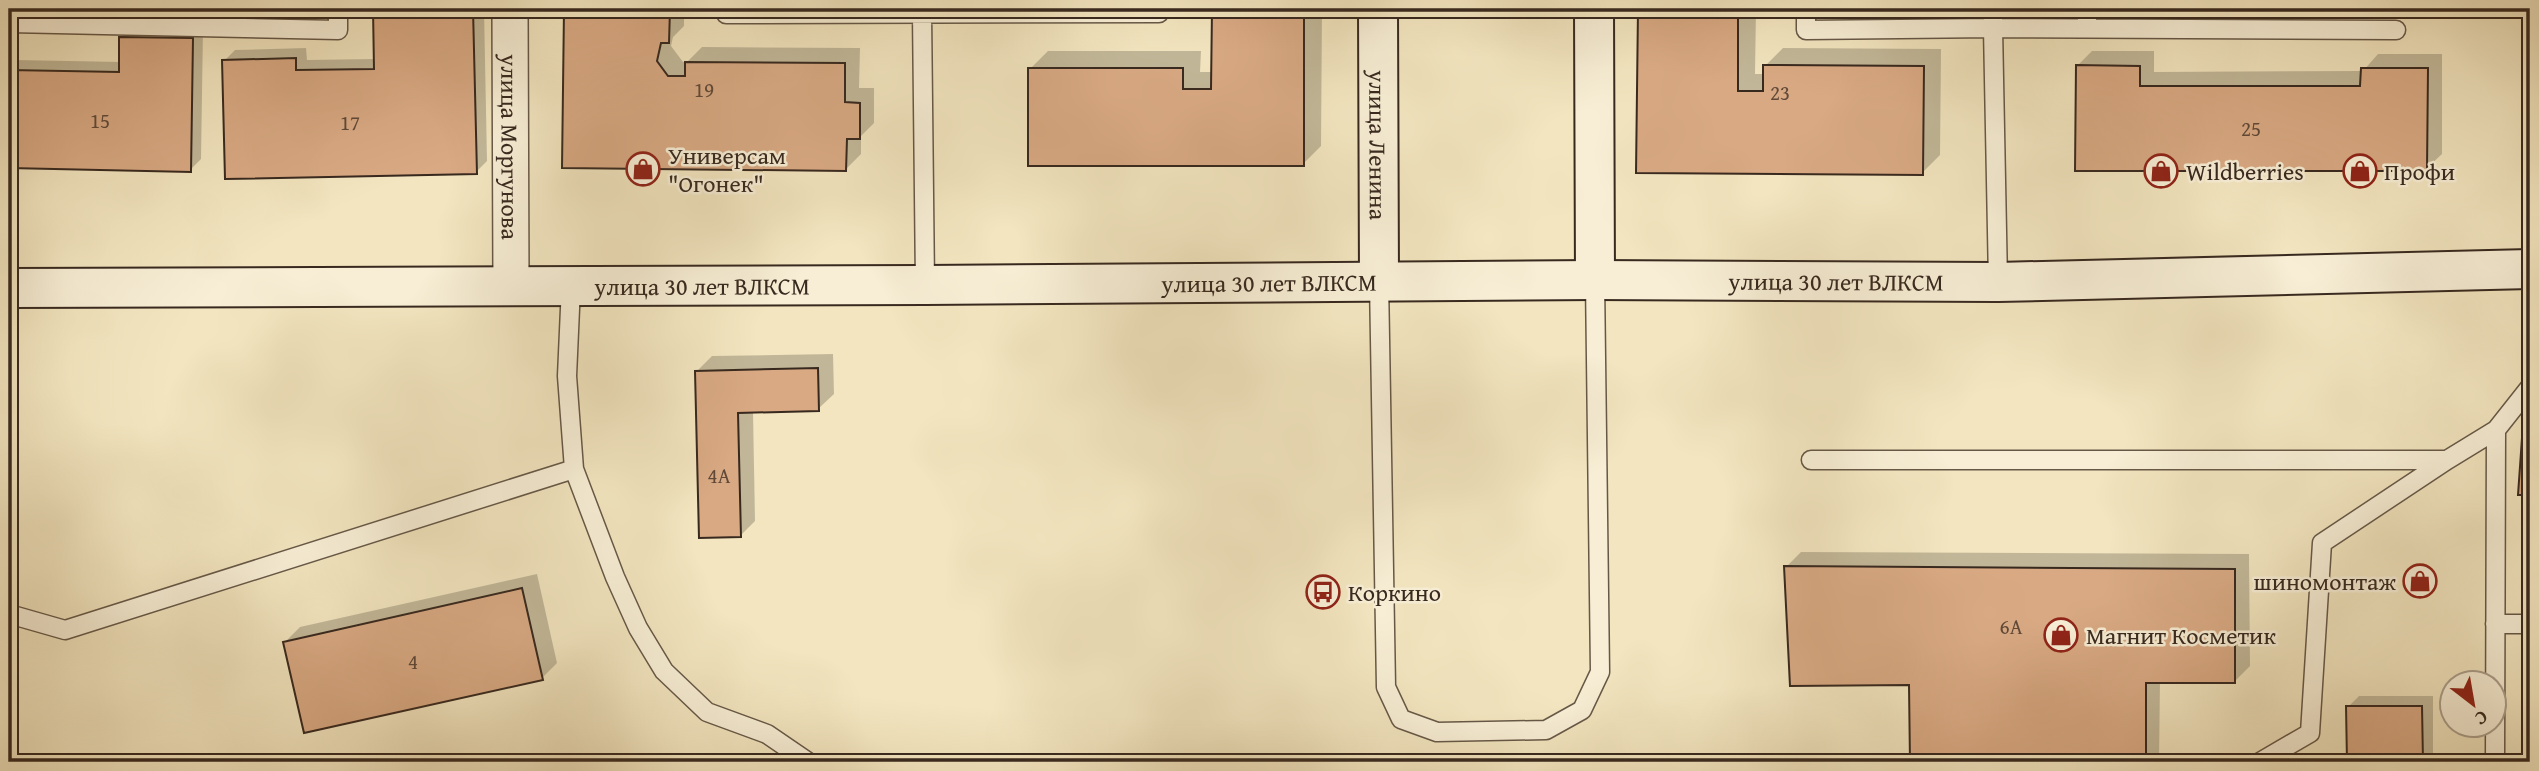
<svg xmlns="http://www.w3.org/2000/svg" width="2539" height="771" font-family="'Gentium Book Plus',serif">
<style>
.shadow{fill:#0003}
.building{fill:#d8a983;stroke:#38291f;stroke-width:2}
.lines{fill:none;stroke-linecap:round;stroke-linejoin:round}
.lane-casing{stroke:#665847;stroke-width:21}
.street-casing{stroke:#665847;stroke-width:38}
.secondary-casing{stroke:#38291f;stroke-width:42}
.lane{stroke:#f7eed5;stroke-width:18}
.street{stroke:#f7eed5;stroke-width:35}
.secondary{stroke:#f7eed5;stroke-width:38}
.labels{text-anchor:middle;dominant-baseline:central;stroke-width:5;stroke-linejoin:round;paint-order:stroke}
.number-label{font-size:21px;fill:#604938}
.street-label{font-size:24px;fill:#38291f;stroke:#f7eed5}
.poi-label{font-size:24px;fill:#38291f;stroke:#f7eed5;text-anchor:start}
</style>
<rect width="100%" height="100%" fill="#f2e5bf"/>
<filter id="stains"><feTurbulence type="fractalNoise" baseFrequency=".00286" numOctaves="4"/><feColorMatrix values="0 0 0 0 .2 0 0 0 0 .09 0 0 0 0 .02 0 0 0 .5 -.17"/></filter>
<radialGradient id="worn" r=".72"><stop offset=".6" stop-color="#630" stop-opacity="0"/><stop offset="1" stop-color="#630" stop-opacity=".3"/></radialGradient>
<!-- shadow -->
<path class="shadow" d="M375,9H484L487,161L476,172L224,61L235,50L306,48L307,60L375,59Z
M566,9H684V26L673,37L671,46L683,62H687L702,47L860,48L859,88H874V123L861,136V154L846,169L564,166Z
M1213,9H1322L1321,146L1303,164L1030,69L1048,51H1201L1200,72H1213Z
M1639,9H1756L1755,74H1765V66L1783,48L1941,49L1940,155L1922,173L1638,171Z
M9,22H16L15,60L121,62V37L132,26L203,28L201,159L190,170L9,167Z
M2092,51H2154V72L2363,71L2378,54H2442V154L2426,169H2077V66Z
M833,354L834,394L818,409L753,411L755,521L740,536L697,371L712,356Z
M2530,420V494H2520L2524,425Z
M1801,552L2249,554L2250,666L2235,681H2160L2159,762H1911V683L1786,567Z
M537,574L557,663L542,678L285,642L300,627Z
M2359,696H2433V762H2349L2348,707Z"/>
<!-- building -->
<path class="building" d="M373,9H473L477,174L225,179L222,60L296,58V70L374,69Z
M564,9H670L669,43H661L657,61L668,76H685V62L845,63V102L860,103V139H847L846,171L562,168Z
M1212,9H1304V166H1028V68H1183V89H1211Z
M1638,9H1738V91H1763V65L1924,66L1923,175L1636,173Z
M119,37L193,38L191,172L9,168V70L119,72Z
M2076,65L2140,66V86H2360L2361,68H2428L2427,171H2075Z
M818,368L819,411L738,413L741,537L699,538L695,371Z
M2523,424L2530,425V495H2518Z
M1784,566L2235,569V683H2146V762H1910L1909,685L1790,686Z
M522,588L543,680L304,733L283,642Z
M2346,706H2422L2423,762H2347Z"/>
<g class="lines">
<defs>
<path id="lane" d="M726,9V14L1159,13V9
M1806,9V30L1993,28V9
M922,13L925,285
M9,23L338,30V9
M2087,28V9
M1379,281L1386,687L1401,719L1437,732L1546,730L1582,710L1600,672L1595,280
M1998,282L1993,28L2396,30
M571,286L567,376L574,469L615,577L638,628L664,671L707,712L767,734L808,762
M1811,460H2447
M9,614L65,630L574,469
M2495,624H2530
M2260,762L2310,733L2322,543L2447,460L2496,430
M2495,762L2496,430L2530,387"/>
<g id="street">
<path id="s1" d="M510,9L511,286"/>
</g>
<g id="secondary">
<path id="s2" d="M1378,9L1379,281"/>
<path d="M1594,9L1595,280"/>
<path id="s3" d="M9,288L925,285L1595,280L1998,282L2530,269"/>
</g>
</defs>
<!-- lane casing -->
<use href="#lane" class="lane-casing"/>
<!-- street casing -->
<use href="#street" class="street-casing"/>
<!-- secondary casing -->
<use href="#secondary" class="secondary-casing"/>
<!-- lane -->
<use href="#lane" class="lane"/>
<!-- street -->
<use href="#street" class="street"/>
<!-- secondary -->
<use href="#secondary" class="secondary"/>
</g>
<!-- icons -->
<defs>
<symbol id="shop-ring" viewBox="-11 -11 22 22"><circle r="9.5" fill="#f7eed5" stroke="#8f2418" stroke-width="1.5"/><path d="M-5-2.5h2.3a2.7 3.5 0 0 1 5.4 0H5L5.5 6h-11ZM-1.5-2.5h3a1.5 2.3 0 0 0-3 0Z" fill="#8f2418"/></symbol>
<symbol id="bus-ring" viewBox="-11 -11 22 22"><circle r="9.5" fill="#f7eed5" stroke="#8f2418" stroke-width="1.5"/><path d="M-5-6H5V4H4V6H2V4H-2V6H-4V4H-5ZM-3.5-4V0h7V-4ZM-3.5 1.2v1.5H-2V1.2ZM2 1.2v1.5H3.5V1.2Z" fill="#8f2418"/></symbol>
</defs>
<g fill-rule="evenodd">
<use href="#shop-ring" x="624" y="150" width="38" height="38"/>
<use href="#shop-ring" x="2142" y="152" width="38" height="38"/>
<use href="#shop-ring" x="2341" y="152" width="38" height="38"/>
<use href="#shop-ring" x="2401" y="562" width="38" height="38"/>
<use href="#bus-ring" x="1304" y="573" width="38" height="38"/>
<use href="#shop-ring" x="2042" y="616" width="38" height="38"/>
</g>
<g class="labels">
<!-- number labels -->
<g class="number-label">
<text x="704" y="89">19</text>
<text x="1780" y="92">23</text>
<text x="100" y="120">15</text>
<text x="350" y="122">17</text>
<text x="2251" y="128">25</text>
<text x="719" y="475">4А</text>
<text x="2011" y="626">6А</text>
<text x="413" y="661">4</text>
</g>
<!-- street labels -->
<g class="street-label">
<text stroke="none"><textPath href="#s2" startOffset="136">улица Ленина</textPath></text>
<text stroke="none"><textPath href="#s1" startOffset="138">улица Моргунова</textPath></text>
<text stroke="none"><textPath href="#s3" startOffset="1260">улица 30 лет ВЛКСМ</textPath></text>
<text stroke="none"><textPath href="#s3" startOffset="1827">улица 30 лет ВЛКСМ</textPath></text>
<text stroke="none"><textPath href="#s3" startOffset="693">улица 30 лет ВЛКСМ</textPath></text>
</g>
<!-- poi labels -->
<g class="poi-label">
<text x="668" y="155">Универсам<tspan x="668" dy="28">"Огонек"</tspan></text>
<text x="2186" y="171">Wildberries</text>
<text x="2384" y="171">Профи</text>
<text x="2396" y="581" text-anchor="end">шиномонтаж</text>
<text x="1348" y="592">Коркино</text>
<text x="2086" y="635">Магнит Косметик</text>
</g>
</g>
<!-- margin -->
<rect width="2539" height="771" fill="none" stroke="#f2e5bf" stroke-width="35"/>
<rect x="10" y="10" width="2518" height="750" fill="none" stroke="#38291f" stroke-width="3.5"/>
<rect x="18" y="18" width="2504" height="736" fill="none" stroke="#38291f" stroke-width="2"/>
<!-- north arrow -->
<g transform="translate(2473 704) rotate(149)"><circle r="33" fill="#f7eed5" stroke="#ab9f8c" stroke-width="2"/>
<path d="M0-5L12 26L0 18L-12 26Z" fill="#8f2418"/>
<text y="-10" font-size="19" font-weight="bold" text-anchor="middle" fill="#38291f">С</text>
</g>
<rect width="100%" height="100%" filter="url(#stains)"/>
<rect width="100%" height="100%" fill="url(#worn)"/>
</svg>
